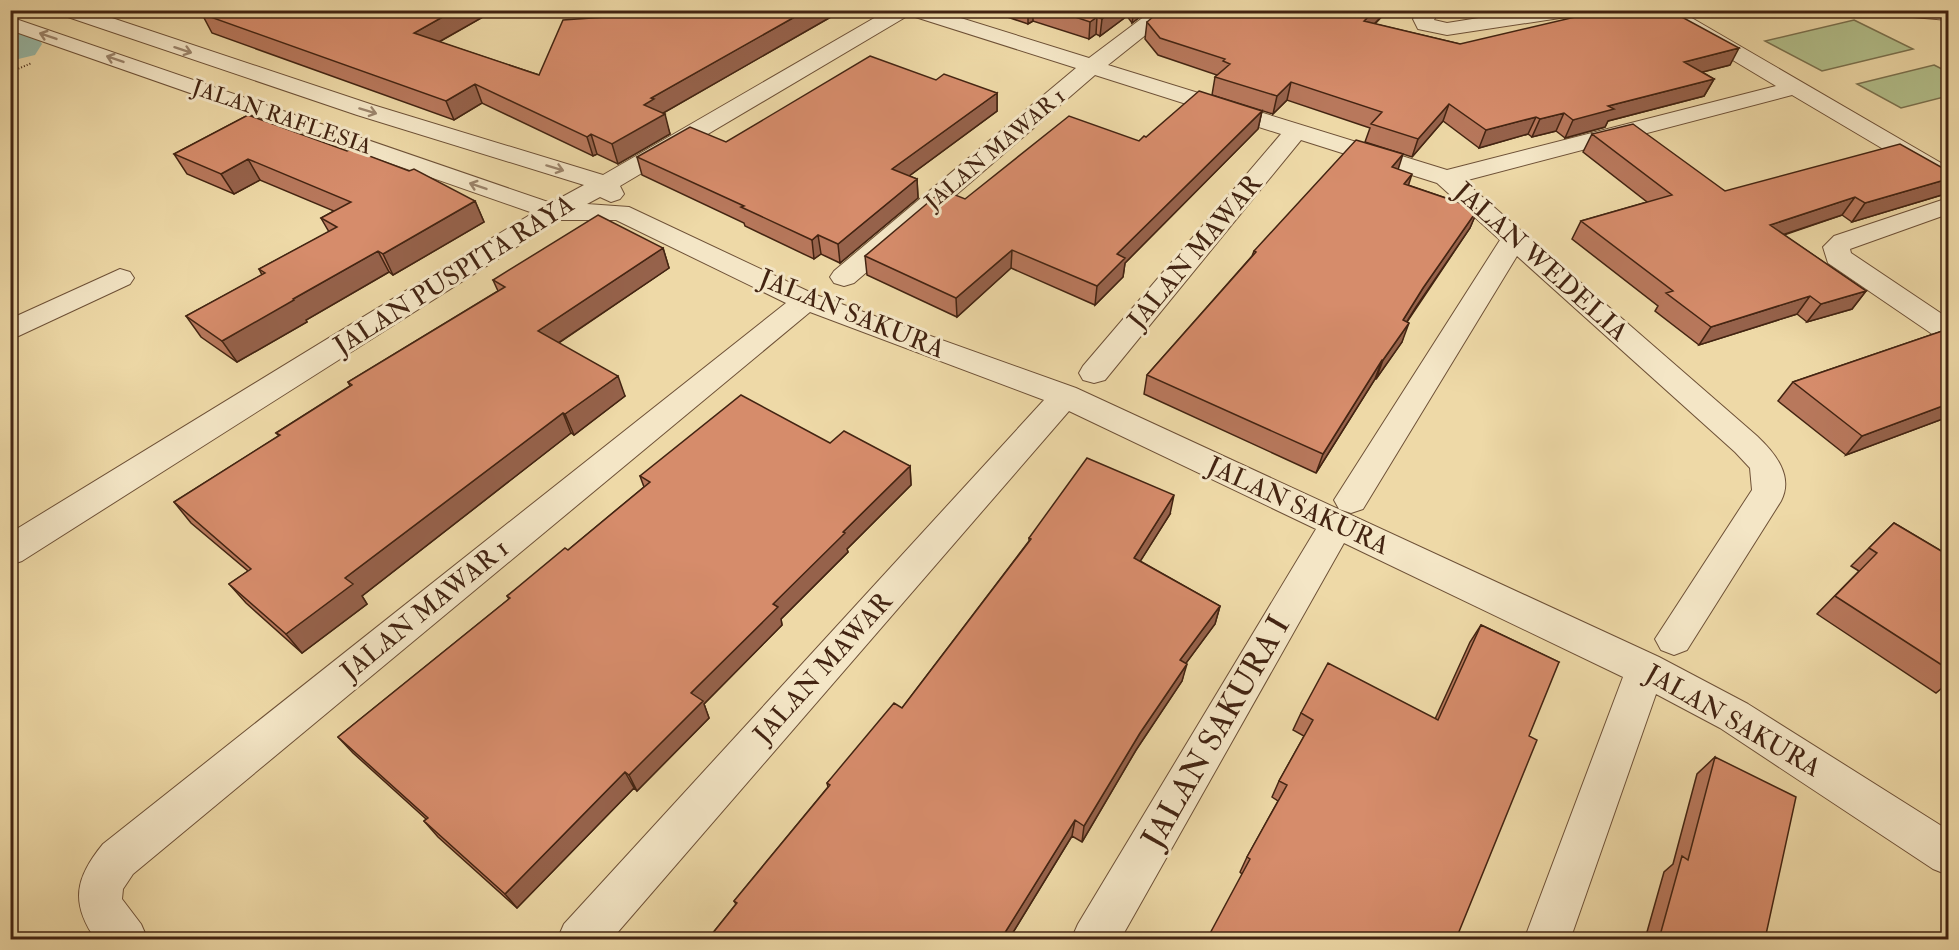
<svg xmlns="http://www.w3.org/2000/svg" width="1959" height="950" font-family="'IM FELL Double Pica',serif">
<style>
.green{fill:#b3c08c;stroke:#7b724f;stroke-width:1.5}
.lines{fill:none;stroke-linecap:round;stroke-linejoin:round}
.river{fill:#99baa8;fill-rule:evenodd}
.street-casing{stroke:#6e5137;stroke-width:2}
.path{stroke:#432412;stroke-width:2;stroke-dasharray:1 2;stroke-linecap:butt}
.street{fill:#f4e6c6;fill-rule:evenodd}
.wall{fill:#b8785c;stroke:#432412;stroke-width:1.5}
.shaded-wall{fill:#96624b;stroke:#432412;stroke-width:1.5}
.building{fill:#d68c6b;stroke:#432412;stroke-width:1.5}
.oneway{stroke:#9c856c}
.labels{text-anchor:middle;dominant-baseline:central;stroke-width:6;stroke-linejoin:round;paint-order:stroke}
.far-street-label{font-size:22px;fill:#432412;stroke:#f4e6c6}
.street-label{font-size:26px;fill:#432412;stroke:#f4e6c6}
.near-street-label{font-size:32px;fill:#432412;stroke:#f4e6c6}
</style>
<rect width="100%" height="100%" fill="#eed9a7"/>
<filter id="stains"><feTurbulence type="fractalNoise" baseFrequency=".00333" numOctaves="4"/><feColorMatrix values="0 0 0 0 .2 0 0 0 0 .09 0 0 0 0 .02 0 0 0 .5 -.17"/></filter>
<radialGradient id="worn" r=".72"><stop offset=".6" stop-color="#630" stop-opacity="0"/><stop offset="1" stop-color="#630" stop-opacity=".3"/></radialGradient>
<!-- green -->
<path class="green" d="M1854,20L1913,49L1822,71L1765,41Z
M1934,65L1948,72V96L1901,108L1857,84Z"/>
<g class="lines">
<!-- river -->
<path class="river" d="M17,29L35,33L42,44L35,55L10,61V30Z"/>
<defs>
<path id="street" d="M56,10H88L373,105L603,175L888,10H935L1089,58L1153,10H1177L1108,65L1447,170L1776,86L1656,14L1653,10H1678L1948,167V184L1939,182L1792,95L1464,181L1757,436C1775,453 1794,476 1781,501L1687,650L1674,655L1661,650L1655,639L1752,490L1750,468L1735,452L1517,256L1363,509L1351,513L1339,509L1334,500L1500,240L1437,183L1301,140L1105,380L1094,383L1083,380L1079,373L1083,366L1281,134L1095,75L854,283L844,286L834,283L830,277L834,271L1076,68L909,15L620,186L624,194L620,199L611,202L600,197L587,204L629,207L816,295L1076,388L1659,657L1748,704L1948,830V875L1933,869L1720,728L1656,694L1570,940H1524L1623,677L1344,543L1120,940H1071L1078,924L1316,529L1069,411L611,940H557L564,924L1044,400L810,312L133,874L123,889L122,899L141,924L148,940H96C70,903 75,878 103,844L786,303L616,220H559L22,561L10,565V533L533,213L10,30V17L551,203L584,185L357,115L59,14Z
M550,10H632C622,23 576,17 560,16L553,14Z
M1419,10H1439L1434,20L1447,23L1529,10H1583L1580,14L1573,16L1447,35L1418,29L1413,19Z
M1891,10H1948V20L1901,16L1894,14Z
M1948,198V214L1850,249L1851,253L1948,318V340L1938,338L1828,263L1823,247L1834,236Z
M120,269L130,272L134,278L130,284L10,340V319Z"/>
</defs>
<!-- street casing -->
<use href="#street" class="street-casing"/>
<!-- path -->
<path class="path" d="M10,72L32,63"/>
<!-- street -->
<use href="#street" class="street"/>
</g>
<!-- wall -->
<path class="wall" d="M987,10H1149L1132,23L1127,16L1100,36L1096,34L1089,39L1033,21L1028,24Z
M1388,10L1375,24L1460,44L1730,65L1702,72L1714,79L1704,96L1608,121L1605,127L1565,138L1556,131L1532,137L1528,134L1479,148L1443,121L1412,157L1365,142L1370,128L1287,100L1273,114L1212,95L1215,77L1217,75L1158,55L1145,39L1147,22Z
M202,14L483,17L439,42L539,75L709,17L836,14L663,113L670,134L618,164L597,154L593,156L482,103L454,120L212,33Z
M936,80L997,93V111L909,176L917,179L918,198L840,263L821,254L814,259L745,226L744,223L642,175L637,157L726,142Z
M1262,111L1258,129L1125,263L1123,277L1095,305L1011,268L957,317L867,275L865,256L965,199L1139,141L1146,137Z
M248,115L475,201L484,222L393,275L389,272L306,320L307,322L237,362L201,337L186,316L262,275L259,269L329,232L321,218L334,211L260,180L234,194L187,174L174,154Z
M1592,134L1725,191L1945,194L1852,222L1842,215L1784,235L1866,291L1852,309L1807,322L1797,314L1699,345L1655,311L1658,306L1572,239L1581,221L1647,202L1583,152Z
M1398,170L1408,185L1478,209L1470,228L1407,322L1402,342L1376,379H1375L1316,473L1144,394L1147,375L1252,256L1254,251Z
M663,248L669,268L559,343L625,396L574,435L571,433L362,596L367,604L302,653L246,603L229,584L248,571L191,523L174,502L279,436L276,433L350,386L348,382L498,291L493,280Z
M1948,329V417L1846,455L1778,401L1793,382Z
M830,443L910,466L911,485L847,549L848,552L781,619L782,625L704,704L709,718L637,791L634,788L517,908L438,837L424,821L426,819L353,753L338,737L509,599L507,596L568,550L644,487L640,476Z
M1170,514L1140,561L1220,606L1215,624L1186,663L1182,681L1136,750L1082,842L1072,836L1009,939H708L736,904L734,901L828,787L827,783L902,708L1029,541V538Z
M1894,523L1948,555V683L1936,693L1817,614L1859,571L1851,566Z
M1481,625L1559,662L1242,874L1240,872L1247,857L1278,801L1272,797L1279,781L1304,736L1293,730L1301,713L1435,719L1470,642Z
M1715,757L1765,939H1645L1664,872L1673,864L1697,774Z"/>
<!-- shaded-wall -->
<path class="shaded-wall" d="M455,10H481L483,17L421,52L414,33Z
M807,10H836V14L658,116L665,114L670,134L618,164L612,144L644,105L651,98Z
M1028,10H1033V21L1028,24Z
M1113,10H1128L1127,16L1100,36L1102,19Z
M1134,10H1149L1132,23Z
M1375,10H1388L1360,38L1364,21Z
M1097,17L1096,34L1089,39L1090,22Z
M1739,48L1730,65L1675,79L1684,62Z
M1714,79L1704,96L1608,121L1605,127L1565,138L1573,120L1608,106Z
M1291,82L1287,100L1273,114L1277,96Z
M475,84L482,103L454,120L446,101Z
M997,93V111L894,187L892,169Z
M1449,104L1443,121L1412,157L1418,139Z
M1262,111L1258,129L1125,263L1123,277L1095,305L1097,286L1117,254Z
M1564,113L1556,131L1532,137L1540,119Z
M1536,117L1528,134L1479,148L1486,130Z
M591,134L597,154L593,156L587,137Z
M1403,154L1397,173L1392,167Z
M248,159L260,180L234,194L221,174Z
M1412,174L1406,193L1404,184Z
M917,179L918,198L840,263L838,244Z
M1948,179V190L1945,194L1852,222L1865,203Z
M1855,197L1842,215L1758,243L1770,225Z
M475,201L484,222L393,275L383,254Z
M1478,209L1470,228L1416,307L1396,339L1403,320L1423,288Z
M818,235L821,254L814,259L812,240Z
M663,248L669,268L546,351L538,331Z
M1012,250L1011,268L957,317L956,298Z
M378,251L389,272L306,320L307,322L237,362L222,341L293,299Z
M1866,291L1852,309L1807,322L1821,304Z
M1810,296L1797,314L1699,345L1711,327Z
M1409,323L1402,342L1376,379L1383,360Z
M1382,360L1375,379L1316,473L1323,454Z
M618,376L625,396L574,435L565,414Z
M1948,404V417L1846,455L1862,436Z
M563,413L571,433L362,596L367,604L302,653L286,634L345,578Z
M910,466L911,485L847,549L848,552L781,619L782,625L704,704L709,718L637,791L629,775L691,693L773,604L843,532Z
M1174,495L1170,514L1131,576L1134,558Z
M1220,606L1215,624L1175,678L1180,660Z
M1187,664L1182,681L1136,750L1082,842L1084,826L1140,733Z
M625,772L634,788L517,908L505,894Z
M1075,820L1072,836L1009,939H1001Z"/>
<!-- building -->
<path class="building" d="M211,10H455L414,33L539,75L563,20L606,17L619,10H691L709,17L722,10H807L651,98L654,99L644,105L665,114L612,144L591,134L587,137L475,84L446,101L202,14Z
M1054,10H1113L1102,19L1097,17L1090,22Z
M1161,10H1375L1364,21L1460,44L1605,10H1669L1739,48L1684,62L1714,79L1608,106L1614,109L1573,120L1564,113L1540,119L1536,117L1486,130L1449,104L1418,139L1371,124L1382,112L1291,82L1277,96L1215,77L1230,64L1223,61L1225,59L1160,38L1147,22Z
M870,56L936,80L944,74L997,93L892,169L917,179L838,244L818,235L812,240L741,207L744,206L637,157L690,127L726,142Z
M1199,91L1262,111L1117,254L1125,258L1097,286L1012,250L956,298L865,256L943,190L965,199L1069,116L1139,141L1144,136L1146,137Z
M248,115L347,151L351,149L409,171L414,169L475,201L383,254L378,251L293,299L294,300L222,341L186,316L265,273L259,269L337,227L321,218L351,202L248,159L221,174L174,154Z
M1633,124L1725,191L1900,144L1948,171V179L1865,203L1855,197L1770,225L1866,291L1821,304L1810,296L1711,327L1666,293L1673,291L1581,221L1672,195L1592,134Z
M1356,140L1403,154L1392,167L1412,174L1404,184L1478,209L1423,288L1403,320L1409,323L1383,360H1382L1323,454L1147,375L1256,252L1254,251Z
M598,215L663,248L538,331L618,376L565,414L563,413L345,578L353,584L286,634L229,584L251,569L174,502L280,435L276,433L352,385L348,382L505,287L493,280Z
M1948,329V404L1862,436L1793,382Z
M741,395L830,443L844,431L910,466L843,532L845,533L773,604L778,607L691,693L703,701L629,775L625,772L505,894L424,821L428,818L338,737L510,598L507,596L565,548L568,550L650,482L640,476Z
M1087,458L1174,495L1134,558L1220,606L1180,660L1187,664L1140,733L1084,826L1075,820L1001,939H708L737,903L734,901L830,785L827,783L894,703L902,708L1031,539L1029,538Z
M1894,523L1948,555V669L1835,596L1877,553L1869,548Z
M1481,625L1559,662L1529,736L1537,740L1456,939H1207L1250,859L1247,857L1287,785L1279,781L1313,720L1301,713L1328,663L1438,720Z
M1715,757L1796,797L1765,939H1659L1682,856L1688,860Z"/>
<!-- one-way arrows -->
<defs><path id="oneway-shaft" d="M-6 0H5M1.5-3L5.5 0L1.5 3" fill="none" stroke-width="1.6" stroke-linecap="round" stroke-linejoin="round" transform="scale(1.5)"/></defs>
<g class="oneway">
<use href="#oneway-shaft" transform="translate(48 36) rotate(-161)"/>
<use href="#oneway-shaft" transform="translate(183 50) rotate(18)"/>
<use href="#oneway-shaft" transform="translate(115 59) rotate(-161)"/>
<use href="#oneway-shaft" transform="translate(368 111) rotate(17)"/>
<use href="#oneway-shaft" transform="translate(555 168) rotate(17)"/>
<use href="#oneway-shaft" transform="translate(478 186) rotate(-161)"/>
</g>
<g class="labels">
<!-- far-street labels -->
<g class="far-street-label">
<text transform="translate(282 117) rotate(19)">JALAN RAFLESIA</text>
<text transform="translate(995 149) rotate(-40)">JALAN MAWAR 1</text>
</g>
<!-- street labels -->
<g class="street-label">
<text transform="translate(1195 252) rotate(-50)">JALAN MAWAR</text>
<text transform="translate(1541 262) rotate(42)">JALAN WEDELIA</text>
<text transform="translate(454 275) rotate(-32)">JALAN PUSPITA RAYA</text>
<text transform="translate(852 314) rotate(22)">JALAN SAKURA</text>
<text transform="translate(1298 506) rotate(25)">JALAN SAKURA</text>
<text transform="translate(425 610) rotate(-39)">JALAN MAWAR 1</text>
<text transform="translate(823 668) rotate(-48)">JALAN MAWAR</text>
<text transform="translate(1733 721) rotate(30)">JALAN SAKURA</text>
</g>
<!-- near-street labels -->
<g class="near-street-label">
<text transform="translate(1216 732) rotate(-60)">JALAN SAKURA I</text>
</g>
</g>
<!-- margin -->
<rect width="1959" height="950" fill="none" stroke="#eed9a7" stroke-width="36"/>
<rect x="12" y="12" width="1935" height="926" fill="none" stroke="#432412" stroke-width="3"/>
<rect x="18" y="18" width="1923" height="914" fill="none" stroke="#432412" stroke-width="1.5"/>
<rect width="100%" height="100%" filter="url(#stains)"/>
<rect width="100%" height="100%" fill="url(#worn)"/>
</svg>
